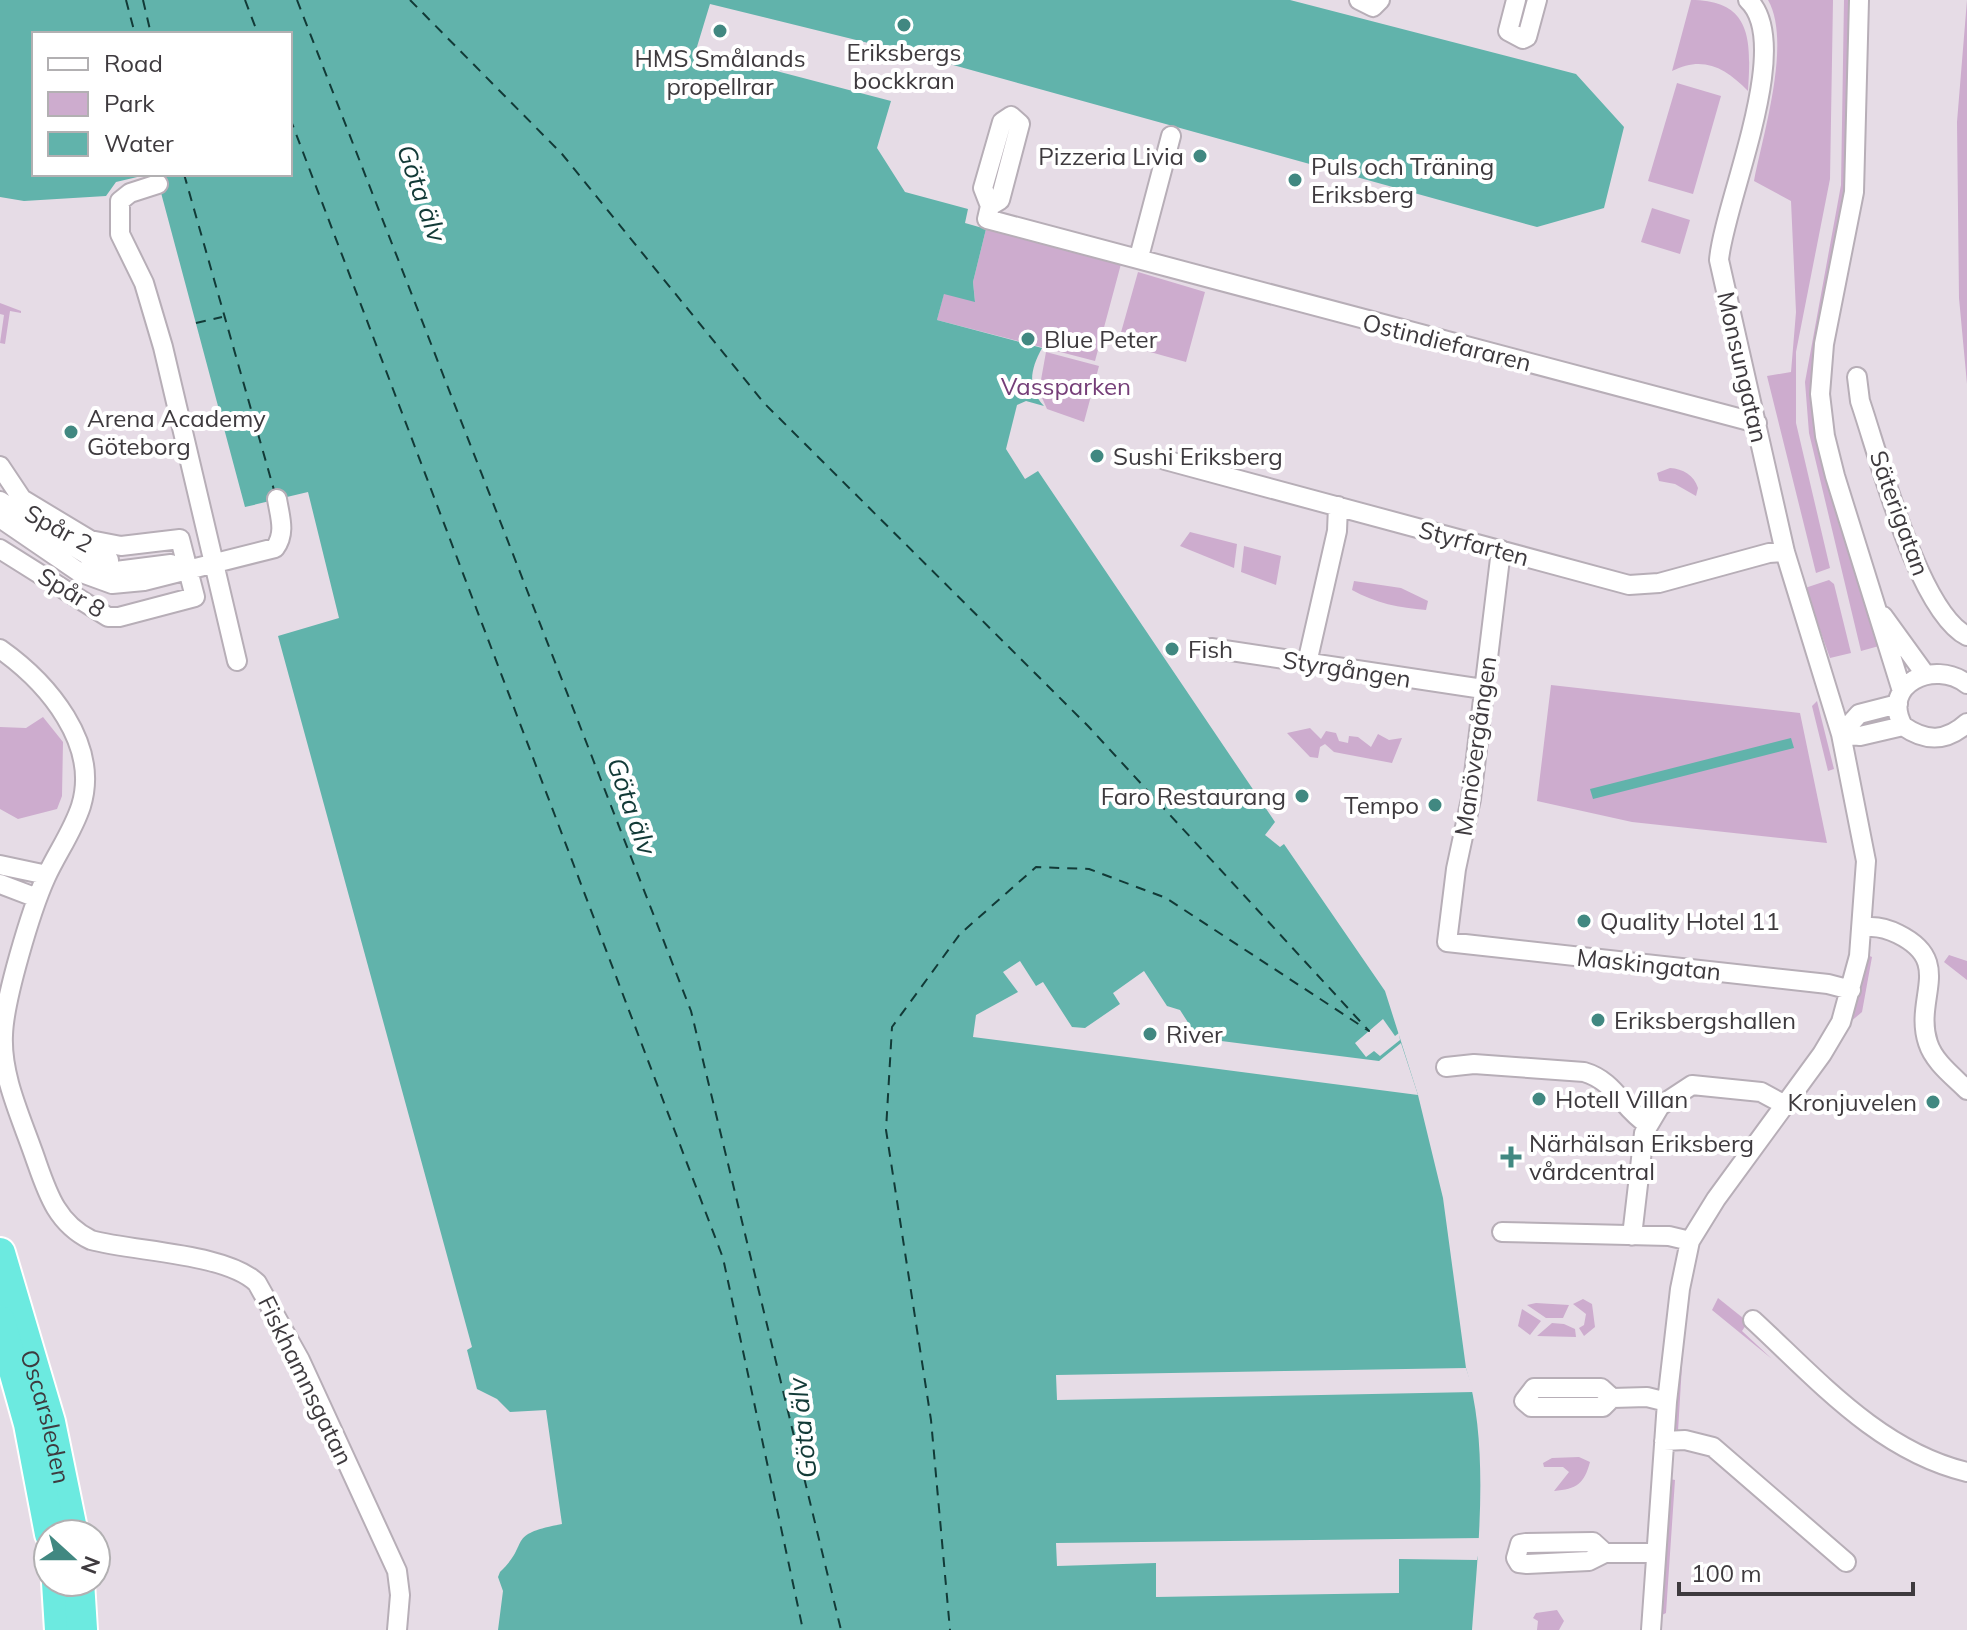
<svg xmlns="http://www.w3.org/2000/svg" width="1967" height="1630" font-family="Mulish,sans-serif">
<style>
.green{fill:#cdacce}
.water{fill:#61b3ab}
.pier{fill:#e6dce6}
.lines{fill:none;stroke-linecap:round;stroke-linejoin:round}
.ferry{stroke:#123a37;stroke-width:2;stroke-dasharray:10 8;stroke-linecap:butt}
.minor-casing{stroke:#b7aeb7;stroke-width:22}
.trunk-casing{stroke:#fff;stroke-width:34}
.minor{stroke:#fff;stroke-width:18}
.trunk{stroke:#6ceae0;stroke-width:30}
.poi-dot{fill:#418881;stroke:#fff;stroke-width:3}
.labels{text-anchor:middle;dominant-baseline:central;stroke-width:8;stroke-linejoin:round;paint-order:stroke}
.poi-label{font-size:24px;fill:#3e3a3e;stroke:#fff;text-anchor:start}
.street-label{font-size:24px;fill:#3e3a3e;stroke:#fff}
.park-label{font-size:24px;fill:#753e78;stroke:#fff}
.water-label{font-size:26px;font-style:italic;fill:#123a37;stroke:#fff}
</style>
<rect width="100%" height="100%" fill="#e6dce6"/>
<!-- green -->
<path class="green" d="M1691,0C1753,0 1751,42 1748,91C1726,68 1703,55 1672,71Z
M1768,0H1833L1830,179L1796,352V423L1830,568L1816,573L1767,376L1791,372L1796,312L1791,201L1754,181C1763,134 1792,42 1768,0Z
M1844,0H1850L1847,183L1816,341L1811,397L1818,448L1879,646L1861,651L1809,433L1805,382L1841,185Z
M1967,0V384L1959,298L1957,122Z
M1677,83L1721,96L1693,194L1648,181Z
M1652,208L1690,220L1680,254L1641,242Z
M986,229L1121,264L1095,361L937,320L944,293L975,301L973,282Z
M1138,272L1205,292L1186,362L1118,343Z
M0,303L21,311V313L10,311L5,344L0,343L4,315L0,314Z
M1046,352L1099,366L1084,422L1047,409L1039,391Z
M1670,468C1683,469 1694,475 1698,488L1696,496L1675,484L1659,481L1657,473Z
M1190,532L1237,544L1234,568L1180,546Z
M1244,546L1281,556L1276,585L1241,572Z
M1829,580L1834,584L1851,653L1830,658L1805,588Z
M1354,581L1401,588L1428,601L1426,610C1400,608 1375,603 1352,590Z
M1551,685L1800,713L1827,843L1632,822L1537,801Z
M1817,701L1834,769L1828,771L1812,706Z
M43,717L63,742L62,796L57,809L18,819L0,809V727L26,728Z
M1310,728L1321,739L1326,731L1336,733L1339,741L1348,743L1349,736L1358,737L1371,747L1378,734L1389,740L1402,738L1392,763L1334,752L1325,744L1320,747L1318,758L1310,757L1287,733Z
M1865,954L1872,957L1862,1012L1849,1023Z
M1949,955L1967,961V980L1944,962Z
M1718,1298L1748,1322L1742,1331L1772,1359L1712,1310Z
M1583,1299L1592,1304L1595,1327L1584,1336L1579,1328L1584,1325L1586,1314L1573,1304Z
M1536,1303L1569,1305L1563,1318H1546L1527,1305Z
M1522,1309L1541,1321L1530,1335L1518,1326Z
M1685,1316L1678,1431L1673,1426Z
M1552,1323L1564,1324L1575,1329L1576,1337L1537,1336Z
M1579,1457L1590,1462C1584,1484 1577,1489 1554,1491L1569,1472L1563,1467H1544L1543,1463L1552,1458Z
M1670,1479L1675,1480L1666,1613L1658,1617Z
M1557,1610L1564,1621L1559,1630H1537L1538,1621L1533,1618L1536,1613Z"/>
<!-- water -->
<path class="water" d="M0,0H1290L1576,74L1624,127L1604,208L1537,227L917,55L710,4L696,50L891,101L877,148L905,192L968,209L965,223L986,229L973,282L975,302L944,294L937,320L1042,348C1030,370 1027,388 1044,406L1026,401L1017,405L1006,449L1025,479L1038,471L1275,822L1265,835L1280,847L1284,844L1385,991L1418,1095L1443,1198L1466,1368C1490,1444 1478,1551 1472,1630H498L503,1591L498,1577L500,1572C532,1542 504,1535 562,1524L546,1410L510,1412L497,1399L477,1389L467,1350L472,1347L278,636L339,618L308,492L245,507L156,174H290V34H34V174H150L116,182L106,196L24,201L0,197Z
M1791,738L1794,748L1593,799L1590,789Z"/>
<!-- pier -->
<path class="pier" d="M1020,961L1036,986L1043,982L1072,1027L1085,1028L1120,1004L1113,993L1144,971L1167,1006L1180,1010L1198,1038L1379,1061L1401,1043L1418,1095L973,1037L976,1015L1018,992L1003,972Z
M1383,1019L1395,1036L1399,1033L1400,1040L1380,1056L1374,1051L1366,1057L1355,1043Z
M1466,1368L1474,1392L1057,1400L1056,1375Z
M1482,1538L1477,1560L1399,1559V1593L1156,1597V1563L1057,1566L1056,1543Z"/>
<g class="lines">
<!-- ferry -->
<path class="ferry" d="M126,0L135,34
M143,0L151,34
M245,0L258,34
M297,0L691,1011L841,1630
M410,0L562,154L764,403L1088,726L1369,1031L1166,898L1089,869L1036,867L960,934L892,1027L886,1130L931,1420L950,1630
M290,118L723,1258L803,1630
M184,174L274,490
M196,323L222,317"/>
<defs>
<path id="minor" d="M1359,0L1373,7L1380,0
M1516,0L1508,31L1523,39L1527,37L1537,0
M1859,0L1854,192L1824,344L1820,394L1825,436L1835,476L1902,691
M158,184L130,193L120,201V234L144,283L163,347L237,661
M990,206L1000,200L1020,124L1011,116L1002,122L983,188L990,206L987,219L1757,423
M1139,257L1171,136
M1857,377L1860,401C1879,456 1918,611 1967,636
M1165,460L1629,585L1659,583L1769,553L1785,552
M0,466L22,499L90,540L121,546L180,539L195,597L119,617H108L0,549
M0,501L89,556L109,560
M0,518L79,572L112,584L144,581L275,548C286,533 280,517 277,499
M1501,550L1471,799L1456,869L1447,942L1828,984L1851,990
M89,567L116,571L171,564
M1883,616L1925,674
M1211,648L1483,689
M0,649C48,683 100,744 81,806C73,831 57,853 46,877C31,910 4,1000 3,1035C1,1075 20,1115 33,1152C46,1188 54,1222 91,1240C135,1252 226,1253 257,1283L300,1360L397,1571L400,1595L397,1630
M1307,663L1337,531L1338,506
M1967,684C1934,659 1880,684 1903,726C1926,742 1946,742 1967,723
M1841,734L1859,714L1898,704
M1841,734L1860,736L1903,726
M0,865L47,875
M0,884L37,898
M1862,928C1875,925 1886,928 1898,934C1955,962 1913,998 1928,1043C1934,1062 1953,1076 1967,1090
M1446,1067L1474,1064L1584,1072C1615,1081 1622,1108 1647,1124
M1502,1232L1669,1236L1690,1241
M1632,1236L1644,1133L1660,1106L1692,1085L1761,1092L1785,1105
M1753,1320C1817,1379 1879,1451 1967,1472
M1612,1398L1601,1388H1534L1524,1401L1531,1407H1603L1612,1398L1647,1397L1667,1402
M1664,1441L1685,1440L1713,1447L1846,1562
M1605,1553L1593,1542L1526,1543L1520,1544L1516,1558L1519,1563L1527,1564L1589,1561L1605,1553H1656
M1651,1630L1667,1402L1680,1289L1690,1241L1716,1199L1822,1054L1841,1022L1859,956L1866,861L1841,734L1785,552L1719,260C1724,202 1795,44 1748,0"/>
<g id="trunk">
<path id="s1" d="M0,1253L50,1422L73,1534"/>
<path d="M0,1321L29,1424L50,1534"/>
<path d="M57,1582L60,1630"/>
<path d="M79,1582L82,1630"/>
</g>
</defs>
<!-- minor casing -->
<use href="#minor" class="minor-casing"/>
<!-- trunk casing -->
<use href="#trunk" class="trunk-casing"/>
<!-- minor -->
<use href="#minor" class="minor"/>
<!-- trunk -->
<use href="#trunk" class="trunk"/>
</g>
<!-- markers -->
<g class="poi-dot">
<circle cx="904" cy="25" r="8"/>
<circle cx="720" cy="31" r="8"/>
<circle cx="1200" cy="156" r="8"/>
<circle cx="1295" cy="180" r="8"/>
<circle cx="1028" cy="339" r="8"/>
<circle cx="71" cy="432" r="8"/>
<circle cx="1097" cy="456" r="8"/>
<circle cx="1172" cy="649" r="8"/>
<circle cx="1302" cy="796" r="8"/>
<circle cx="1435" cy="805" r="8"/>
<circle cx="1584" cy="921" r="8"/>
<circle cx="1598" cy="1020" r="8"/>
<circle cx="1150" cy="1034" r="8"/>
<circle cx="1539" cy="1099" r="8"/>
<circle cx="1933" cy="1102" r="8"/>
<path d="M1507 1145h8v8h8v8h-8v8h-8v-8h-8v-8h8z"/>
</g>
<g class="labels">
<!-- poi labels -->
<g class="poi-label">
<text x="904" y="52" text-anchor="middle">Eriksbergs<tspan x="904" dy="28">bockkran</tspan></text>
<text x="720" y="58" text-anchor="middle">HMS Smålands<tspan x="720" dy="28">propellrar</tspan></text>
<text x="1184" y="156" text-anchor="end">Pizzeria Livia</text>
<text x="1311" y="166">Puls och Träning<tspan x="1311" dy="28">Eriksberg</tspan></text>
<text x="1044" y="339">Blue Peter</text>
<text x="87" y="418">Arena Academy<tspan x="87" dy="28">Göteborg</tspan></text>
<text x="1113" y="456">Sushi Eriksberg</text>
<text x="1188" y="649">Fish</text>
<text x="1286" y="796" text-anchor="end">Faro Restaurang</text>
<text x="1419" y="805" text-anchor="end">Tempo</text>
<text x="1600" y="921">Quality Hotel 11</text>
<text x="1614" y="1020">Eriksbergshallen</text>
<text x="1166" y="1034">River</text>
<text x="1555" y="1099">Hotell Villan</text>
<text x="1917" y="1102" text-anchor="end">Kronjuvelen</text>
<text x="1529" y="1143">Närhälsan Eriksberg<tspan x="1529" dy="28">vårdcentral</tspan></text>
</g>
<!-- street labels -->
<g class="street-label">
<text transform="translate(1447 342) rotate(14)">Ostindiefararen</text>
<text transform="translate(1743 367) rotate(77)">Monsungatan</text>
<text transform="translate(1900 513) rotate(70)">Säterigatan</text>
<text transform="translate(59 528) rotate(29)">Spår 2</text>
<text transform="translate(1474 543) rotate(15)">Styrfarten</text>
<text transform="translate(72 592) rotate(31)">Spår 8</text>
<text transform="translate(1347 669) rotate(9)">Styrgången</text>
<text transform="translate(1475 746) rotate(-82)">Manövergången</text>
<text transform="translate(1649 964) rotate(6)">Maskingatan</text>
<text transform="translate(306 1380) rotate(64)">Fiskhamnsgatan</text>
<text stroke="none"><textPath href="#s1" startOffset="170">Oscarsleden</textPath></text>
</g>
<!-- park labels -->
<g class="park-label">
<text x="1066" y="386">Vassparken</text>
</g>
<!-- water labels -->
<g class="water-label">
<text transform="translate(422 193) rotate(71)">Göta älv</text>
<text transform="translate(632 806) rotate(71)">Göta älv</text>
<text transform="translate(802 1428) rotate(-96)">Göta älv</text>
</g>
</g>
<!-- legend -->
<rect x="32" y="32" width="260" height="144" fill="#ffffff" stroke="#b2b0b2" stroke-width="2"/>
<rect x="48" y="58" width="40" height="12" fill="#ffffff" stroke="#b2b0b2" stroke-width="2"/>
<text x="104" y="72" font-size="24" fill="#3e3a3e">Road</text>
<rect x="48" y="92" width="40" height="24" fill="#cdacce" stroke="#b2b0b2" stroke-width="2"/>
<text x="104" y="112" font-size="24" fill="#3e3a3e">Park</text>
<rect x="48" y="132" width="40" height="24" fill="#61b3ab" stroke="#b2b0b2" stroke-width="2"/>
<text x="104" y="152" font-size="24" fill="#3e3a3e">Water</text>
<!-- north arrow -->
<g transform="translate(72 1558) rotate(111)"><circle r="38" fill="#ffffff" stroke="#b2b0b2" stroke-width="2"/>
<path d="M0-6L14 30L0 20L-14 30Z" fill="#418881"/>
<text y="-12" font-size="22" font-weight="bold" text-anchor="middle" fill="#3e3a3e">N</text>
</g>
<!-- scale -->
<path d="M1679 1582v12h234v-12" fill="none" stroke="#3e3a3e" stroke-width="4"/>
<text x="1691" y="1582" font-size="24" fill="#3e3a3e" stroke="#ffffff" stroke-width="6" paint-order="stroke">100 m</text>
</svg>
